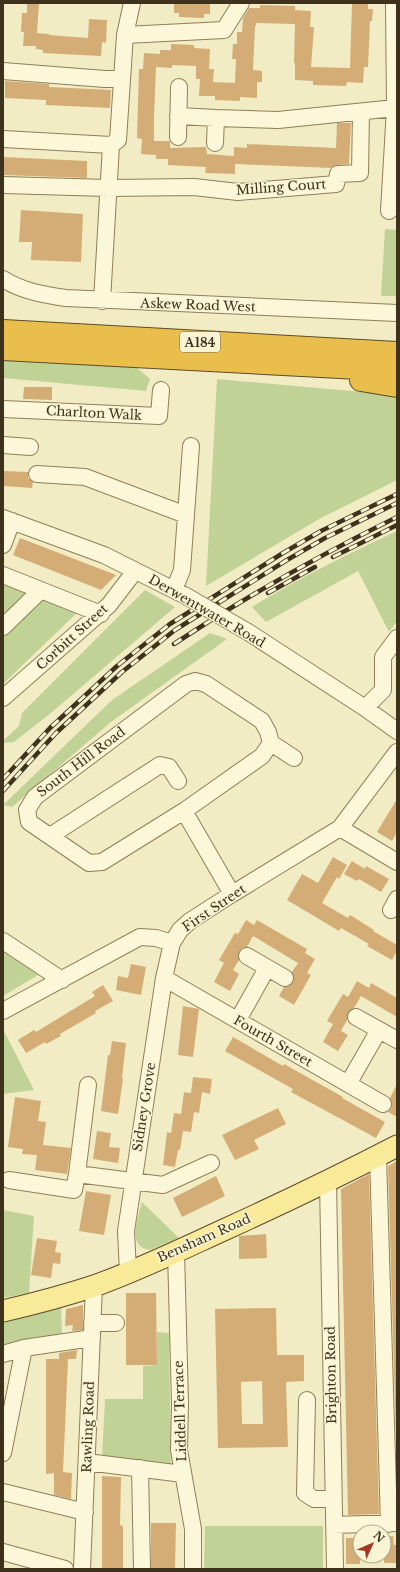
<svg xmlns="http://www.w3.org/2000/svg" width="400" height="1572" font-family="'Libre Baskerville',serif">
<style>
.green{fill:#c1d296}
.building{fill:#d4ad76;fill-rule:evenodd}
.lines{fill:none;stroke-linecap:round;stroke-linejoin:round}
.minor-casing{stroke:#8f7e58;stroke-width:18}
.major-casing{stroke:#5d4b2c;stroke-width:23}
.highway-casing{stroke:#5d4b2c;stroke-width:24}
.minor{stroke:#fcf7d8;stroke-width:16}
.major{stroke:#f8ea99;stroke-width:21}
.highway{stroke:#e9be4d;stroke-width:22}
.rail-casing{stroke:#3e321d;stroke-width:4.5}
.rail{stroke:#f9f4d4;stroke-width:3;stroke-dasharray:9;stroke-linecap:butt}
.minor-bridge-casing{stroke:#8f7e58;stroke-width:18;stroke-linecap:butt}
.minor-bridge{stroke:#fcf7d8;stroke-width:16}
.labels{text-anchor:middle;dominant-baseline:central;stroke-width:3;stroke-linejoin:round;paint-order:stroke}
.shield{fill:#f9f4d4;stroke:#766c54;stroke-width:1}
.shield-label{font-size:12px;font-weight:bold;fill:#3e321d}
.street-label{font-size:13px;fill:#3e321d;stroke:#f9f4d4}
</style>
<rect width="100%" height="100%" fill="#f2ecc4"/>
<!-- green -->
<path class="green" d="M385,229L397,230V296H381Z
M3,355L135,366L150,379L146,391L3,378Z
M217,379L397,395V480L321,518L206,586Z
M397,531V550L375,561L397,550V621L389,632L358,571L266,622L252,607C299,578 348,554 397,531Z
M3,579L33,590L3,620Z
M145,590L175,607L51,713L14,742L3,743V741L19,726L22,713Z
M46,595L81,609L3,684V636Z
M210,633L227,639L111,722L12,807L3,805L112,700Z
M3,952L38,975L3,996Z
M3,1029L34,1090L3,1094Z
M142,1202L179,1238L150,1250C126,1247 138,1218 142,1202Z
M3,1210L34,1216L29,1293L3,1298Z
M61,1308L62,1333L3,1350V1323Z
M157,1332L169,1333L171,1469L102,1458L105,1399H143V1366L157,1365Z
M205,1526H323V1569H204Z"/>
<!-- building -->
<path class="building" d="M27,3H39L37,33L49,34V35L88,38L89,19L107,20L106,43L102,42L101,56L43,53V50L36,49V46H23L24,32H21L22,13H27Z
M174,3H210V14H204V18L179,17V13H174Z
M352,3H368V9H373L372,21H370L368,67H364L363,83L347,82L346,86L313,85V81L295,80V63H294L295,24L256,23V26H255L253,70L262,71V82H257V98L240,97V101L215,100V96H199L200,79H196V66L172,65V68L156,67L154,117V141H170V148L206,147L207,154L234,156V147L247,148V144L336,148L337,123H351L349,164L337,165L331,168L235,164V174L205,173L206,167L168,165V159H156V155L141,154L142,139L137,138L139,69H143L144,53L160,54V50H171V44L194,45V48L210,49L209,69H214L213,82L235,83L236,59H232L233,44H237V32H242L243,18L249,8H260V5L295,6V10L311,11L310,27H314L311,67L350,68Z
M5,81L49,84V87L111,90L110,108L46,105V100L5,98Z
M3,157L87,161V178L3,175Z
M21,210L83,214L81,262L31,260L32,242H19Z
M24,387H52V400L23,399Z
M3,471L28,472V478L33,482L32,488L3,486Z
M20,538L116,575L101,590L13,555Z
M397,799V832L392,841L377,832Z
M333,857L347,865L339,879L337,877L322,903L348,918L350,915L374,930L373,931L397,945V951L392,960L367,946L369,944L341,928L339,931L287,900L302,874L318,883Z
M352,861L365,869L366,866L389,879L381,892L359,879L357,881L344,874Z
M246,920L254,925L257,920L307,949L305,953L315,959L307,973L311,975L294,1005L279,996L284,987L289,986L293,982L294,978L292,972L298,963L253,936L247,947L242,948L239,952V960L233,970L239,974L230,991L214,982L224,963L219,960L235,933L238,934Z
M131,964L146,967L141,995L116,990L118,976L128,978Z
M357,981L369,988L371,983L397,998V1017L361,996L354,1008L348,1013L347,1020L341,1031L348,1035L338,1051L323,1042L333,1024L327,1021L343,994L348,997Z
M103,985L113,1001L95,1011L96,1013L60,1034L61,1036L46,1044L45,1042L26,1053L18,1040L34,1030L36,1032L95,996L92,992Z
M183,1006L199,1009L193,1057L178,1055Z
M233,1037L283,1066L284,1064L343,1097L342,1098L385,1122L376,1138L291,1092L293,1089L225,1051Z
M112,1041L126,1043L122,1078L123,1079L118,1114L101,1111L108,1055H110Z
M193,1077L212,1079L210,1094L202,1092L199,1113L194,1112L191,1132L183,1131L180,1150H178L175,1167L163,1165L167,1132L171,1133L174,1113L181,1114L184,1092L191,1093Z
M397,1084V1117L388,1112L391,1109L392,1104L390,1098Z
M15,1097L41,1101L38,1121L46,1122L43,1145L71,1148L67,1174L35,1170L37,1155L22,1154L23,1149L8,1147Z
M278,1108L286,1124L254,1140L259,1149L235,1160L222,1135Z
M97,1131L111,1133L109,1147L120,1148L118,1163L93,1159Z
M397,1161V1473L388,1166Z
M369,1174L379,1514L348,1515L341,1189Z
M216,1176L225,1196L182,1217L173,1198Z
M86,1191L111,1195L104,1235L79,1231Z
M266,1234L267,1258L239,1259V1236Z
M37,1238L57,1241L55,1252L61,1253L60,1264L53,1263L51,1278L31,1275Z
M126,1293H156L157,1365H126Z
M83,1305V1330L72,1331L73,1325L65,1326L66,1309Z
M276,1308L277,1355H304V1381L286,1382L288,1447L218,1448L215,1309ZM262,1381L263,1424H242L241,1382Z
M77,1350L76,1359H68L63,1472L72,1473L71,1499L54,1495V1473L46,1474V1359H59V1353Z
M102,1476L121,1477L120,1525L123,1526V1569H102Z
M151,1523H176L175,1569H151Z
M393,1536L394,1545H397V1563H384V1537Z
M346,1538H360V1564H346Z"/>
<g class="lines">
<defs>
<path id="minor" d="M125,35L132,3
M3,71L105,79H122
M178,116L216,118
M178,137L179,87
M3,139L111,145L102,301
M215,143L216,118L278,120L395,108
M111,145L118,140L125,35L224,30L241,3
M3,185L108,188L194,187L238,192L336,184L338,174L360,173L361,112
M389,211L395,108L394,3
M3,279C22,291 44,295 66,298L397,313
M3,409L159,416L161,390
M3,445L30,447
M37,474L85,477L186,515
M3,518L104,555L186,596
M3,545L12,521
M3,575L101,614
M174,590L182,570L191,446
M3,627L41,590
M248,632L365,708L397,731
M195,681L206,684L262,721L268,732L271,743L262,756L184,811L102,862L89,863L29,822L27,810L35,797L186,684Z
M3,698L109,605L135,571
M365,708L383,690V657L397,638
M271,743L294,758
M184,811L232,894
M340,828L397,862
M50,836L160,765L169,767L178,781
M391,910L397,899
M3,941L62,980
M247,956L285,978
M164,978L383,1104
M3,1011L140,937L156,938L172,943L180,930L190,921L232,894L340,828L397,752
M356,1017L397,1040
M238,1020L267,968
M348,1084L379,1030
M378,1156L389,1524
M77,1174L88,1085
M9,1180L74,1190L77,1174L163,1185L211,1163
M328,1182L335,1569
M176,1252L180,1403L179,1450L193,1529V1569
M128,1272L126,1231L164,978L172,943
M92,1323H116
M3,1354L24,1348L92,1338
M307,1400L305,1493L314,1499H333
M3,1453L24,1348
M87,1462L183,1474
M140,1468L142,1569
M3,1492L85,1512
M334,1525L397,1523
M3,1552L65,1569
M82,1569L94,1286"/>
<path id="major" d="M3,1311C33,1304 64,1296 94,1286C139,1270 184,1248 228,1228C285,1202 341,1175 397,1146"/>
<path id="highway" d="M3,331L397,353
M3,349L397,370
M361,380L397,386"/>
</defs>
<!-- minor casing -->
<use href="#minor" class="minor-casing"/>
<!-- major casing -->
<use href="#major" class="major-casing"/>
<!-- highway casing -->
<use href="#highway" class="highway-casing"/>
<!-- minor -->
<use href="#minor" class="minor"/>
<!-- major -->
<use href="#major" class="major"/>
<!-- highway -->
<use href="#highway" class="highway"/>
<defs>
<path id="rail" d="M333,557L397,525
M268,593L315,567
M174,644C245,597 320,555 397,517
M3,779L50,728L117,666L170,624L283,553L321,531L397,494
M3,791L56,733L122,672L175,630L287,560L325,538L397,503"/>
</defs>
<!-- rail casing -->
<use href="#rail" class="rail-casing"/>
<!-- rail -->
<use href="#rail" class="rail"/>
<defs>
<path id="minor-bridge" d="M186,596L248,632"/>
</defs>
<!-- minor-bridge casing -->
<use href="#minor-bridge" class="minor-bridge-casing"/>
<!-- minor-bridge -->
<use href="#minor-bridge" class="minor-bridge"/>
</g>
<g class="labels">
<!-- shield labels -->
<rect class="shield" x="180" y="332" width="40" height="20" rx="3"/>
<g class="shield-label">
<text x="200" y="342">A184</text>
</g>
<!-- street labels -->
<g class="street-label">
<text transform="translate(281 187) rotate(-4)">Milling Court</text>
<text transform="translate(198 305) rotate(2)">Askew Road West</text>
<text transform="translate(94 413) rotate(3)">Charlton Walk</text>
<text transform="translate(207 611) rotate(30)">Derwentwater Road</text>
<text transform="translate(72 637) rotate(-42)">Corbitt Street</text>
<text transform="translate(81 762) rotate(-37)">South Hill Road</text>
<text transform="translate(214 908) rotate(-34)">First Street</text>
<text transform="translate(273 1041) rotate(30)">Fourth Street</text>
<text transform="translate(144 1107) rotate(-81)">Sidney Grove</text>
<text transform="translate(204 1238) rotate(-24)">Bensham Road</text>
<text transform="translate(331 1375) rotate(-91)">Brighton Road</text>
<text transform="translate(180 1411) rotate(-92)">Liddell Terrace</text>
<text transform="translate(88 1427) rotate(-88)">Rawling Road</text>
</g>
</g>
<!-- border -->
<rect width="400" height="1572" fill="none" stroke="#3e321d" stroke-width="8"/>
<!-- north arrow -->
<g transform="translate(372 1544) rotate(45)"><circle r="19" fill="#f9f4d4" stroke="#aea68b"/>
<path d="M0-3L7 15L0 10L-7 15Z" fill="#a43622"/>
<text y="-6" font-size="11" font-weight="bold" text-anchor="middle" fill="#3e321d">N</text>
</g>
</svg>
